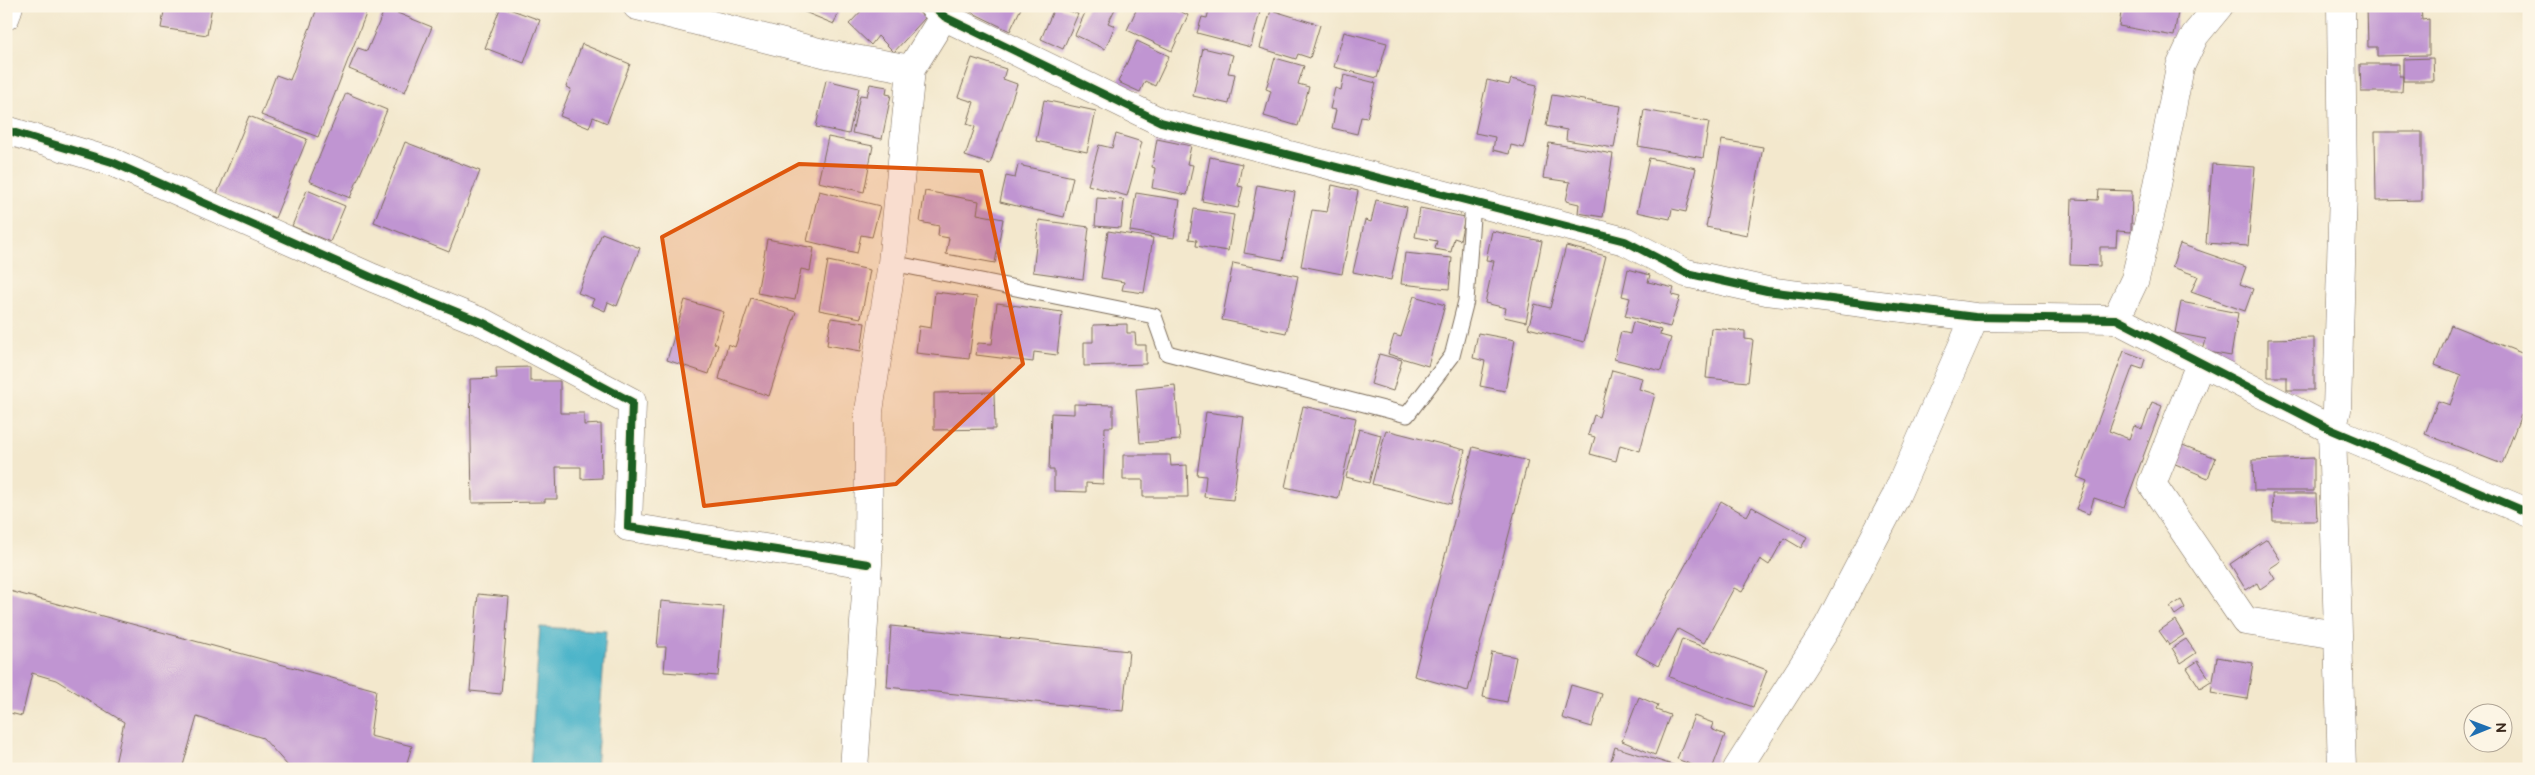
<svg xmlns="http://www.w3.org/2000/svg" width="2535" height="775" font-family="'Balsamiq Sans',sans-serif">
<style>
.water{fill:#4bb4c9;stroke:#436f74}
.building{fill:#c095d2}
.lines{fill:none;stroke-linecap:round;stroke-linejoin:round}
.lane-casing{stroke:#7b6c5b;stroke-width:17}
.street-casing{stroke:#7b6c5b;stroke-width:29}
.lane{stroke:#fff;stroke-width:15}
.street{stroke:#fff;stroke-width:28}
.cycleway-casing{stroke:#fcf5e5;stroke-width:11}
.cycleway{stroke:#1b5e20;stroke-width:8}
.marked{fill:#df570d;fill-opacity:0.2;stroke:#df570d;stroke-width:4;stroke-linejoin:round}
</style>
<rect width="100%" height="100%" fill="#fcf5e5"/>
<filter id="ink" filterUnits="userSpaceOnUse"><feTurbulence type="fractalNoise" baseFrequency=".02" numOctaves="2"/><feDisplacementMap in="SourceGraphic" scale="10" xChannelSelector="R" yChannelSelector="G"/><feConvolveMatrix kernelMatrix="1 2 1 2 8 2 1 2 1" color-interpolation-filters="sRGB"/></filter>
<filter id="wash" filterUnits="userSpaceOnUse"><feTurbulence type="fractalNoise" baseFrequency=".0096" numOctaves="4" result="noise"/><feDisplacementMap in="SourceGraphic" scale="20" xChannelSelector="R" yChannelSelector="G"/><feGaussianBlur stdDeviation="1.12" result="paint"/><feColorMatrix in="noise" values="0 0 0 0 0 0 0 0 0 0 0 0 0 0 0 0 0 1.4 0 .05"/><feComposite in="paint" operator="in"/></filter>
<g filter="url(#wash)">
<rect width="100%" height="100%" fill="#f3e8cd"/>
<!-- water -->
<path class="water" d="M540,627L606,631L596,769H530Z"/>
<g id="blocks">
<!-- building -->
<path class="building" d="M165,6H212L207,35L161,28Z
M318,6H369L318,137L261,115L276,75L290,80Z
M501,6L540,20L524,63L485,48Z
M790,6H841L834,24Z
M866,6H912L925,18L894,52L878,36L871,45L849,24Z
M971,6H1022L1010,31L969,11Z
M1055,6L1078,14L1063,49L1041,39Z
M1088,6H1110L1115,9L1108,23L1115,26L1105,49L1075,35Z
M1138,6H1168L1188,15L1172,51L1127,30Z
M1210,6L1261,8L1251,47L1197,33L1202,17L1207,18Z
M2122,6H2179L2174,36L2119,26Z
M2367,6H2421L2422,20L2429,19V55L2377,56V47H2368Z
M385,8L432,27L405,92L349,69L358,48L367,51Z
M1271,10L1320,25L1310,58L1298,54L1296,59L1260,48Z
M1344,32L1387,43L1377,78L1334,67Z
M1137,41L1169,56L1155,86L1145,81L1140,92L1118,82Z
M582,44L630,64L607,123L593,117L589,128L560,116L571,89L566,87Z
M1203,48L1233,55L1228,73L1235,74L1229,104L1193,96Z
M972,58L1006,69L1003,79L1017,84L990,164L965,156L975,127L967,124L974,102L958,97Z
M1275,58L1304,66L1298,84L1309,87L1298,126L1264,116L1271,91L1266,89Z
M2433,58L2434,81H2403V59Z
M2360,64H2399V76H2403L2402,92H2361Z
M1344,75L1376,83L1367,118L1361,117L1357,134L1332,128L1336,110L1330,109L1335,88L1341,90Z
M1511,79L1537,85L1524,148L1511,145L1509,154L1493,150L1495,137L1475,133L1487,80L1509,85Z
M826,80L859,88L849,134L816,127Z
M870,84L887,87L886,94L891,95L882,139L852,133L860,95L867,96Z
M346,93L387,110L350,198L309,181Z
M1552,95L1621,106L1614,148L1566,140L1567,130L1546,126Z
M1044,100L1096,111L1087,152L1036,141Z
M1644,110L1709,122L1703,158L1638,146Z
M249,116L307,139L275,218L217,194Z
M2375,132H2422V200L2376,201Z
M1116,134L1142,142L1127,196L1088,185L1099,145L1112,148Z
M828,137L873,146L864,192L818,182Z
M1157,139L1191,146L1187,164L1193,165L1187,195L1152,188L1155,168L1152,167Z
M1722,140L1763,147L1747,235L1706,227Z
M405,142L480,171L449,252L374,222Z
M1549,143L1613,154L1603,217L1578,213L1579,204L1566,201L1570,182L1543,178Z
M1210,157L1242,164L1238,186L1243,187L1238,208L1202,201Z
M1649,158L1696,168L1686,212L1672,209L1670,219L1637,212Z
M2212,164L2255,167L2248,246L2206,243Z
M1018,165L1073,177L1064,217L1000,202L1006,176L1015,178Z
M1257,185L1295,192L1283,260L1244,253Z
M1332,185L1358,191L1342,274L1301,266L1312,210L1327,212Z
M307,190L345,206L330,242L292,226Z
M2099,190L2132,191L2131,232L2117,231L2116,247H2100V266L2070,265L2072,199L2098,200Z
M819,191L880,206L872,237L861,235L857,253L807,241Z
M925,191L979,201L977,214L1003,219L995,263L946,254L949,238L938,236L939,226L920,222Z
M1136,193L1180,200L1174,238L1130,231Z
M1097,198L1124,200L1121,228L1095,226Z
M1376,200L1407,207L1391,280L1353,272L1365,220L1371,222Z
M1420,208L1465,217L1460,240L1454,238L1451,252L1435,249L1437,241L1415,237Z
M1194,209L1234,215L1228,251L1196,246L1197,240L1189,239Z
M1039,220L1089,227L1083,279L1033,272Z
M1108,231L1153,238L1144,293L1122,290L1124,282L1101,278Z
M1492,231L1542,241L1526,322L1504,317L1506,308L1485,303L1494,261L1486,260Z
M602,233L640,248L617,306L608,302L605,311L591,305L594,299L578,293Z
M767,239L814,248L810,271L801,269L795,300L757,293Z
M2180,244L2246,267L2240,284L2253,289L2245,311L2191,292L2198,276L2172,267Z
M1566,246L1606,256L1584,342L1528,328L1535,304L1550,308Z
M1405,253L1452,258L1449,289L1401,284Z
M828,261L870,270L861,318L819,310Z
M1233,263L1298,276L1286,333L1222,320Z
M1628,269L1650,275L1648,282L1674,288L1672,295L1680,297L1670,327L1625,316L1630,298L1622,296Z
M935,292L977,297L969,359L916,353L919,326L931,328Z
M1414,296L1445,305L1428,366L1388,354L1394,335L1401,337Z
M751,298L796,312L769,396L719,379L728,344L735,347Z
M685,300L724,312L714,343L718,345L709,374L667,360Z
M2181,302L2238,313L2231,356L2203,351L2206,339L2175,333Z
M997,303L1062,312L1057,355L1034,352L1033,362L976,355L978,343L992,344Z
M831,318L865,323L861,351L827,345Z
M1633,322L1661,330L1660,335L1671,338L1661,371L1614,359L1621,332L1630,334Z
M1127,324V333H1135L1136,345H1146V364L1084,366V342H1093V325Z
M2451,325L2529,356V418L2521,415L2502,464L2425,434L2438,401L2450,405L2461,375L2435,365Z
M1711,328L1745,331V339L1753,340L1748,382L1706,378Z
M1478,333L1515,340L1505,391L1480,386L1485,361L1473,358Z
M2314,338V390H2287V377H2268V339Z
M2124,351L2145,359L2142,369L2133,366L2109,431L2129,439L2134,426L2142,429L2152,402L2162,406L2124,508L2094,498L2089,514L2076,509L2087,481L2077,477Z
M1379,354L1402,360L1393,391L1371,384Z
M530,367V381H560V413H584V425L601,424L602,478L581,479V467H556L557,499H545V502L472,503L470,379L497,378L496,368Z
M1612,370L1642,378L1639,389L1655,394L1640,451L1620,445L1616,461L1590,454L1595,437L1588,435L1594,415L1599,417Z
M1175,385L1180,440L1140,443L1136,389Z
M994,392L995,429L934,430V393Z
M1074,404L1113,405V427H1105L1103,484L1086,483V492L1054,491V470H1049L1051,413L1074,414Z
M1303,406L1356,418L1338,499L1285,487Z
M1206,412L1244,417L1233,500L1204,497L1206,476L1197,475Z
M1359,429L1381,435L1369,483L1346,477Z
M1386,430L1465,450L1451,504L1372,484Z
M2180,444L2216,458L2208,478L2173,463Z
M1473,447L1528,461L1468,691L1414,676Z
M1123,455H1170L1171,466L1187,465L1188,497H1143V480H1123Z
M2314,458V491H2254L2253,460Z
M2272,494H2316L2317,521H2273Z
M1721,501L1747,516L1752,507L1807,537L1801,548L1784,538L1769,565L1760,559L1742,592L1734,588L1704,643L1678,629L1658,666L1636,654Z
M2267,539L2281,561L2269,569L2275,579L2260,589L2257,583L2246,590L2230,564Z
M6,590L376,690L370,736L412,746L405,769H308L288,766L263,738L197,717L182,769H114L124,722L56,680L32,673L22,716L6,712Z
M478,594L509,597L501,694L470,691Z
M2181,600L2185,608L2175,615L2170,607Z
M661,601L724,607L718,676L664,672L666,647H657Z
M2175,620L2184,635L2169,645L2159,631Z
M891,626L1129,651L1123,711L887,687Z
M1682,639L1767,670L1753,707L1669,677Z
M2186,639L2196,653L2181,663L2172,648Z
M1492,652L1516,657L1507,702L1483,697Z
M2217,657L2253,663L2247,699L2211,693Z
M2198,661L2211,681L2200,688L2187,668Z
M1571,685L1602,694L1592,727L1562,718Z
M1639,697L1658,705L1656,710L1670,715L1655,755L1622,741Z
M1694,716L1713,723L1711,729L1725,735L1712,769H1702L1677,759Z
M1615,747L1676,766L1675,769H1616L1609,767Z"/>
</g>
</g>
<g filter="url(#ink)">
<use href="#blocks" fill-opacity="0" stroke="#7b6c5b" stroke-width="1"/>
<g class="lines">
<defs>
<path id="lane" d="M892,263L1154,316L1167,353L1407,415L1452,356L1466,301L1473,203"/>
<path id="street" d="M637,6L827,54L911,69
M933,6L945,17L1161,122L1625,241L1686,273L1767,291L1975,317L2116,319L2332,430L2529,513
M2341,6L2343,190L2337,410L2332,430L2342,769
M6,16L9,6
M6,130L112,162L373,278L484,323L632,402L628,527L868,564
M2116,319L2135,279L2155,195L2180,67L2195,35L2219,6
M2200,364L2152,484L2245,621L2338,635
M854,769L868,564L869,411L892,263L911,69L950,6
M1737,769L1828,626L1895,498L1975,317"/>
</defs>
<!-- lane casing -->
<use href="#lane" class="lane-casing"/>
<!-- street casing -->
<use href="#street" class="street-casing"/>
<!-- lane -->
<use href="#lane" class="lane"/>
<!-- street -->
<use href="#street" class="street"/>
<defs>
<path id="cycleway" d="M933,6L945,17L1161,122L1625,241L1686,273L1767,291L1975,317L2116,319L2332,430L2529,513
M6,130L112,162L373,278L484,323L632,402L628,527L868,564"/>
</defs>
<!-- cycleway casing -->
<use href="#cycleway" class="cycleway-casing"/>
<!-- cycleway -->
<use href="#cycleway" class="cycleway"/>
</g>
</g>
<!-- marked area -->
<path class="marked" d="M799,164L981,171L1023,364L896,484L704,506L662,237Z"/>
<!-- margin -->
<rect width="2535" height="775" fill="none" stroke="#fcf5e5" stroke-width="25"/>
<!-- north arrow -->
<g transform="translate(2488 728) rotate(89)"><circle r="24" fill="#fcf5e5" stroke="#afa495"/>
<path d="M0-4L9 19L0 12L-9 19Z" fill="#1f6fb2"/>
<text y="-8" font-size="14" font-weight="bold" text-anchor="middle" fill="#3b2a1e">N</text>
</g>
</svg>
